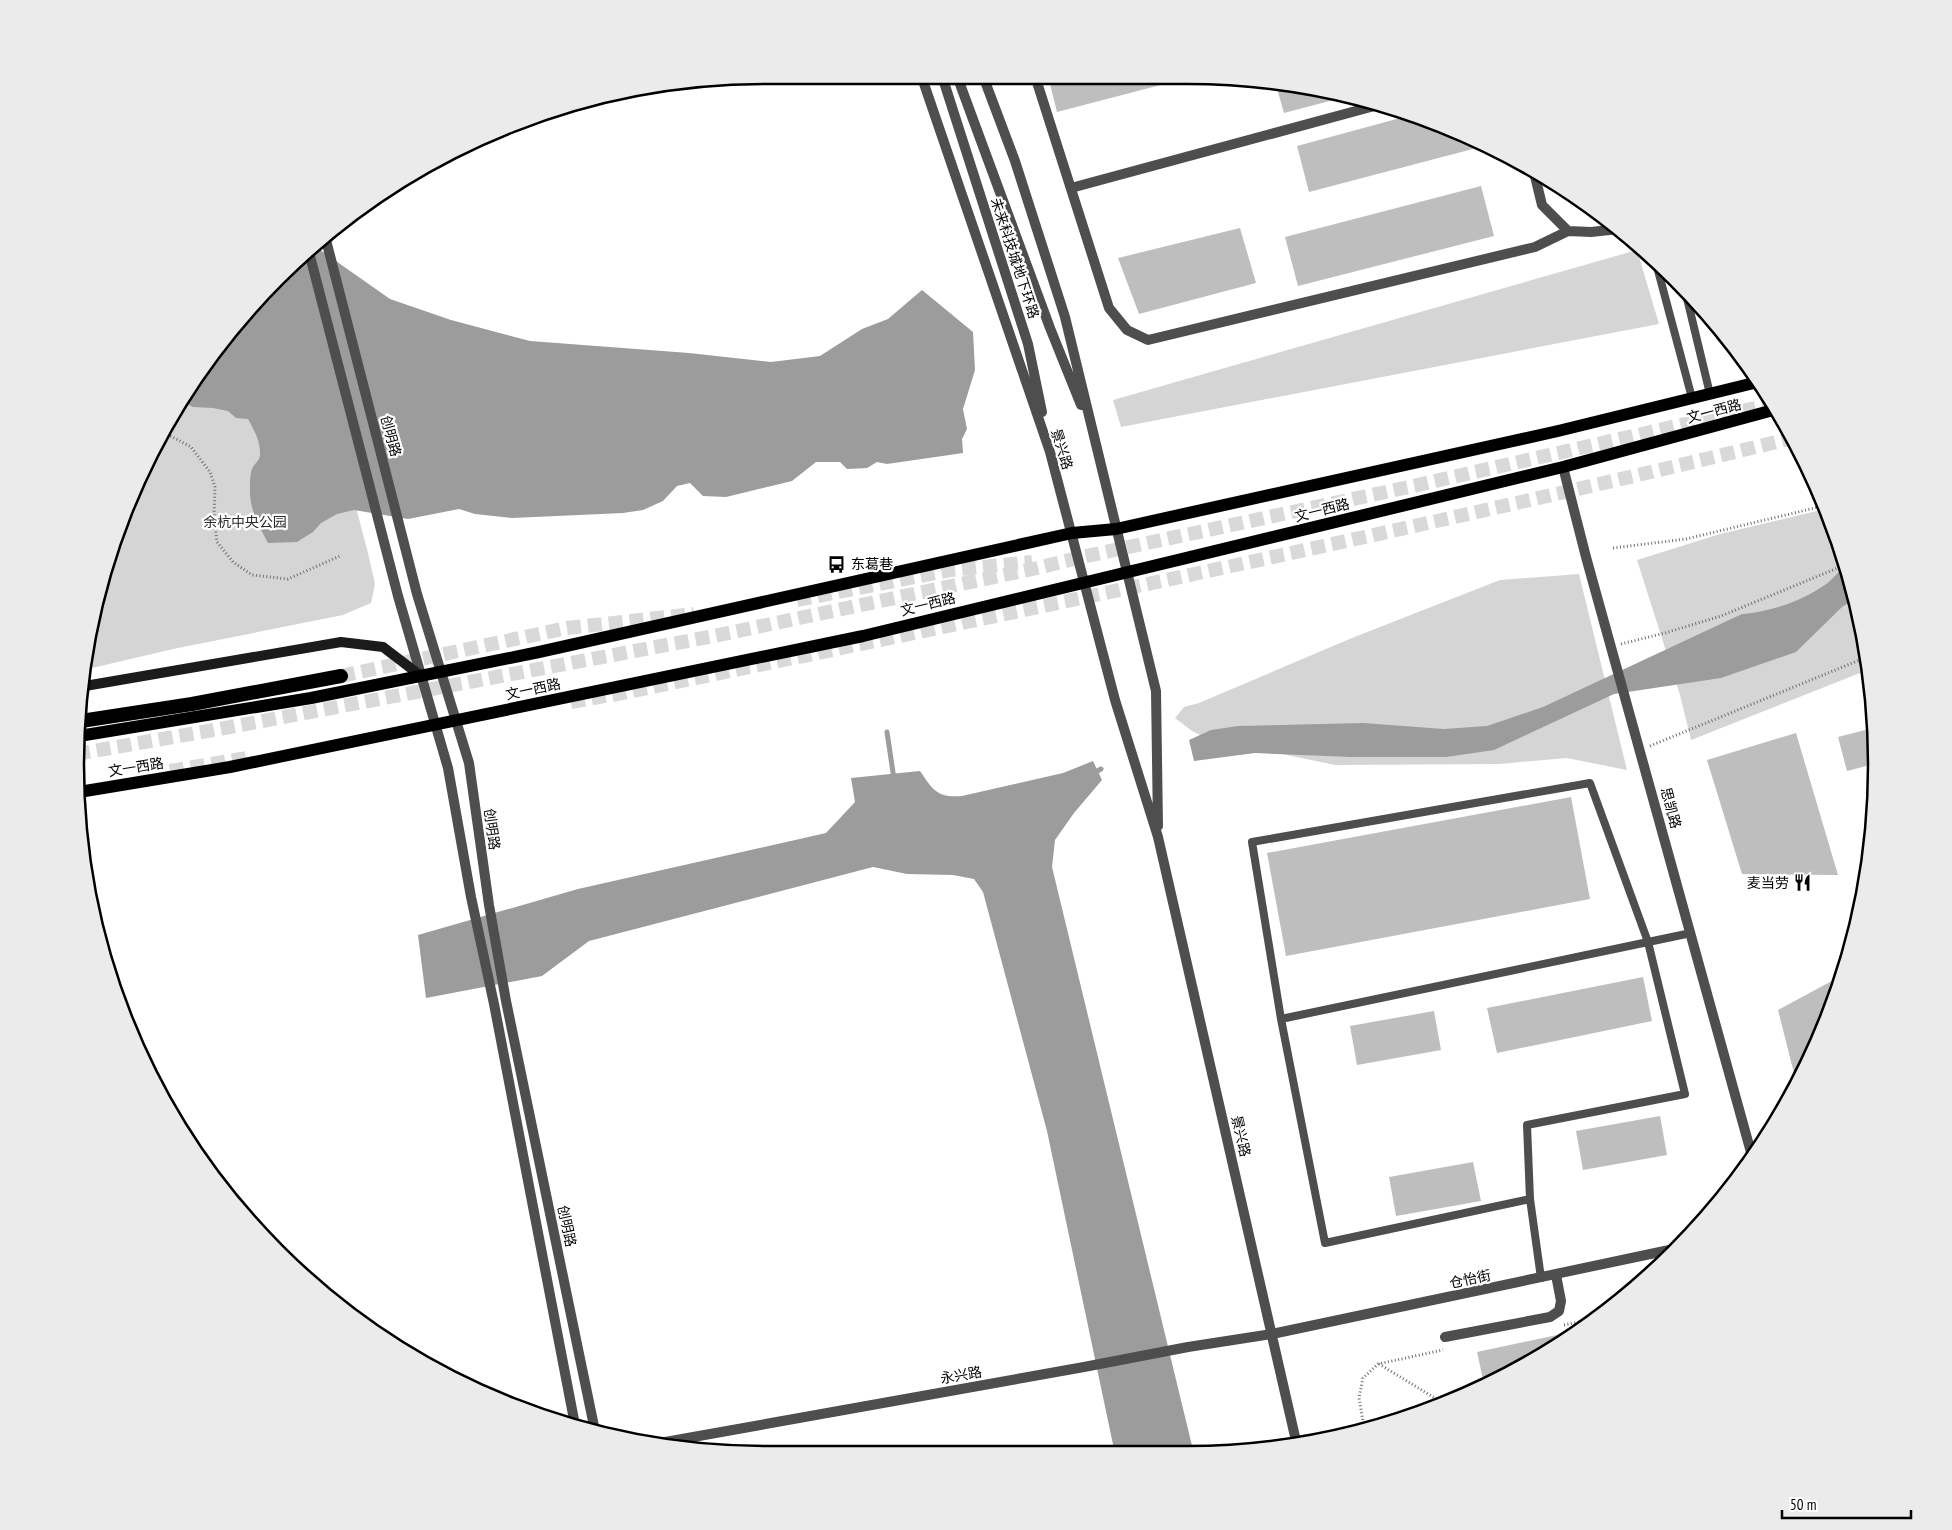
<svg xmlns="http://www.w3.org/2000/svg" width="1952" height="1530" font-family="'PT Sans Narrow','Noto Sans SC',sans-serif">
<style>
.green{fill:#d5d5d5}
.water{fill:#9c9c9c}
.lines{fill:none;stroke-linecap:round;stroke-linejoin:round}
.stream{stroke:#9c9c9c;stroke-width:5}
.building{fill:#bebebe}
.trunk-tunnel{stroke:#d9d9d9;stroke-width:14;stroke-dasharray:14 7;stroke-linecap:butt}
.path{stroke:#707070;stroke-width:3;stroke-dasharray:1 2.5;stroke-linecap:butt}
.service{stroke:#4e4e4e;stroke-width:8}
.minor{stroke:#4e4e4e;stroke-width:10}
.tertiary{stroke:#4e4e4e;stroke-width:10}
.secondary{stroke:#1b1b1b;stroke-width:10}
.primary{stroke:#000;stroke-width:12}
.trunk{stroke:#000;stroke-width:14}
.labels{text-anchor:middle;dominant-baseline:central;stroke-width:4.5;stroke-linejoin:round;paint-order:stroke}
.street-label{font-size:14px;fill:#000;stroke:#fff}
.park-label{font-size:14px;fill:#2c2c2c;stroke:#fff}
.poi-label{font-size:14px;fill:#000;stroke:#fff;text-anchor:start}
.rim{fill:none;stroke:#000;stroke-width:2.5}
</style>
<rect width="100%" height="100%" fill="#fff"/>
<!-- green -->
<path class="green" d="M1637,250L1659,324L1121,427L1113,400Z
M277,277L318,363L368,553L375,584L371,603L343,615L173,649L88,669L98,587L167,420Z
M1708,313L1730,343L1717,341Z
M1825,509L1840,543L1845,565C1839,571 1833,579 1826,584C1801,602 1771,611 1742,614L1842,607L1854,600L1870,669L1691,740L1680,695L1637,560L1720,534Z
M1579,574L1627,770L1567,758L1499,764L1335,765L1209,739L1192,731L1175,718L1184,707L1199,703L1352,638L1500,580Z"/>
<!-- water -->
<path class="water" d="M316,247L390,299L451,320L530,341L689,353L771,362L820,356L862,329L888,319L922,290L973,332L975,370L963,409L967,429L962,439L963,453L887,464L877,462L867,468L847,469L840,462H816L792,481L726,497L703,496L690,483L677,486L663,501L643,510L623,513L512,518L475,514L459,509L408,519L354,510L337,514L321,523L313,532L297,542L268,543C259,526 249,509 250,488C250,483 250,474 252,469C254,464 259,461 260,456C261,442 254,430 248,419L236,418L228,411L213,408L193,407L182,401L277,277Z
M1845,565L1854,600L1842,607L1796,652L1721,678L1614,694L1494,750L1446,757H1351L1255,753L1194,761L1189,740L1211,730L1238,726L1363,723L1444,729L1487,726L1543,707L1742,614C1771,611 1801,602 1826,584C1833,579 1839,571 1845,565Z
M1093,761L1102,780L1074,813L1055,840L1052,867L1194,1454H1115L1047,1131L983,892L974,879L953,875L907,874L873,867L589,941L542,976L426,998L418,935L578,889L826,833L855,802L851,778L920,771C933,790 937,798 962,796L1063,773Z"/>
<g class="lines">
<!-- stream -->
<path class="stream" d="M887,732L894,779
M1092,774L1101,769"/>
</g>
<!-- building -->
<path class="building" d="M1048,76H1175L1176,81L1057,112Z
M1276,85L1341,98L1284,113Z
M1415,114L1488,145L1309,192L1297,146Z
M1481,186L1494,236L1298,286L1285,237Z
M1240,228L1256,283L1139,314L1118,258Z
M1873,728L1874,764L1847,771L1838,737Z
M1796,733L1838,875L1742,874L1707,760Z
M1571,797L1590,899L1286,956L1267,853Z
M1841,976L1806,1070L1797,1085L1778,1010Z
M1643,977L1652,1021L1497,1053L1487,1008Z
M1434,1011L1441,1050L1357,1065L1350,1026Z
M1660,1116L1667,1155L1583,1170L1576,1131Z
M1473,1162L1481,1201L1396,1216L1389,1177Z
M1576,1331L1532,1362L1484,1384L1477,1352Z"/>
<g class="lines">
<!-- trunk-tunnel -->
<path class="trunk-tunnel" d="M797,600L951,570L1032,562
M341,676L567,628L694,614
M571,702L628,692C1017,612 1407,532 1793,438
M76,754L225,728L714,636L1037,568L1082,557L1409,487L1773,404
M170,771L252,757"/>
<!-- path -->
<path class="path" d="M1737,362L1738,355
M165,425V433L191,447L210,472L215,487L214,517L217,542L233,562L252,575L288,579L340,556
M161,436L165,433
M1613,548L1686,539L1823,506
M1621,644L1665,633L1721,616L1845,565
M1650,746L1867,657
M1564,1325L1593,1319
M1379,1364L1443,1403
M1364,1427L1359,1398L1363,1378L1378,1364L1443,1350"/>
<!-- service -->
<path class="service" d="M1656,263L1692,398
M1685,290L1710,394
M1281,1019L1648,942L1590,783L1252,842L1281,1019L1325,1243L1530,1199L1527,1125L1685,1094L1648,942L1691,933
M1530,1199L1541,1278"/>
<!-- minor -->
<path class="minor" d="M1035,76L1109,308L1127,330L1148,340L1535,247L1568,231
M1534,172L1542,205L1568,231L1591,232L1619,229
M1071,188L1378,105
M1445,1337L1550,1317L1559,1311L1561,1301L1556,1275"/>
<!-- tertiary -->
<path class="tertiary" d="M921,75L1050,452L1115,700L1158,837L1296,1441
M942,76L1028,344L1042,412
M957,76L1050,328L1081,405
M983,76L1015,161L1065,317L1156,691L1158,826
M326,240L417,594L469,763L489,905L506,1001L595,1431
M309,252L398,596L448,768L471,897L494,1004L575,1425
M1563,467L1586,557L1752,1156
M654,1444L1084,1367L1188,1347L1272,1334L1674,1249"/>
<!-- secondary -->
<path class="secondary" d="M85,686L341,642L383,647L421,676"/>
<!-- primary -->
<path class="primary" d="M79,736L311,698L539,652L1072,533L1116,529L1558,431L1758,382
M79,792L230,767L863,636L1563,467L1777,409"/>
<!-- trunk -->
<path class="trunk" d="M81,721L192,704L341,676"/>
</g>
<!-- icons -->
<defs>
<symbol id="bus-bare" viewBox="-9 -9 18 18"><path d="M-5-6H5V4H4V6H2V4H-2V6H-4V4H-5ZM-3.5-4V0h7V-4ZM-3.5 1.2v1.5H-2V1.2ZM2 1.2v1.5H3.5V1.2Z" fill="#000" stroke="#fff" stroke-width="2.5" paint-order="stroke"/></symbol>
<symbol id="restaurant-bare" viewBox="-9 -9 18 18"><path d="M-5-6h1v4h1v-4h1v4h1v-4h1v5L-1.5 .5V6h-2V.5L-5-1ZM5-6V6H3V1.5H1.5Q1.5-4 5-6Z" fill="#000" stroke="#fff" stroke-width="2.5" paint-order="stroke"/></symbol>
</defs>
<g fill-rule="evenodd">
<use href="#bus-bare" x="824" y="552" width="25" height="25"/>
<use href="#restaurant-bare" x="1790" y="870" width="25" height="25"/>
</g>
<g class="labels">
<!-- street labels -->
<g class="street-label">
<text transform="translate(1015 258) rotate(72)">未来科技城地下环路</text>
<text transform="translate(1714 411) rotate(-15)">文一西路</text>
<text transform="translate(391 436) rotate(75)">创明路</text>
<text transform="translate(1062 449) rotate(73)">景兴路</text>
<text transform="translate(1322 510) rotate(-14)">文一西路</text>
<text transform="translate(928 604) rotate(-14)">文一西路</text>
<text transform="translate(533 689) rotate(-12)">文一西路</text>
<text transform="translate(136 767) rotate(-9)">文一西路</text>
<text transform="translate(1671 808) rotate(75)">思凯路</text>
<text transform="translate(492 829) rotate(82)">创明路</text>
<text transform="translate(1241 1136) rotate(77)">景兴路</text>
<text transform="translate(567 1226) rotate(78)">创明路</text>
<text transform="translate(1470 1279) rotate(-12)">仓怡街</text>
<text transform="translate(961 1375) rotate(-10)">永兴路</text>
</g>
<!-- park labels -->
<g class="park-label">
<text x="245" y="522">余杭中央公园</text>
</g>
<!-- poi labels -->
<g class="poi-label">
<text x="851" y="564">东葛巷</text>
<text x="1789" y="883" text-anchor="end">麦当劳</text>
</g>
</g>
<!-- crop -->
<path d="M0 0H1952V1530H0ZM765 84H1187A681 681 0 0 1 1868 765V765A681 681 0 0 1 1187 1446H765A681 681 0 0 1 84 765V765A681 681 0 0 1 765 84Z" fill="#ebebeb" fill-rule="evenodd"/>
<path class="rim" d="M765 84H1187A681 681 0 0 1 1868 765V765A681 681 0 0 1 1187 1446H765A681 681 0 0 1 84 765V765A681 681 0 0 1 765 84Z"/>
<!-- scale -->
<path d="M1782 1510v8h129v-8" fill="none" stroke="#000000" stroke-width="2.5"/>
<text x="1790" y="1510" font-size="15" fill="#000000" stroke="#ffffff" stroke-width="4" paint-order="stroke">50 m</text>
</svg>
